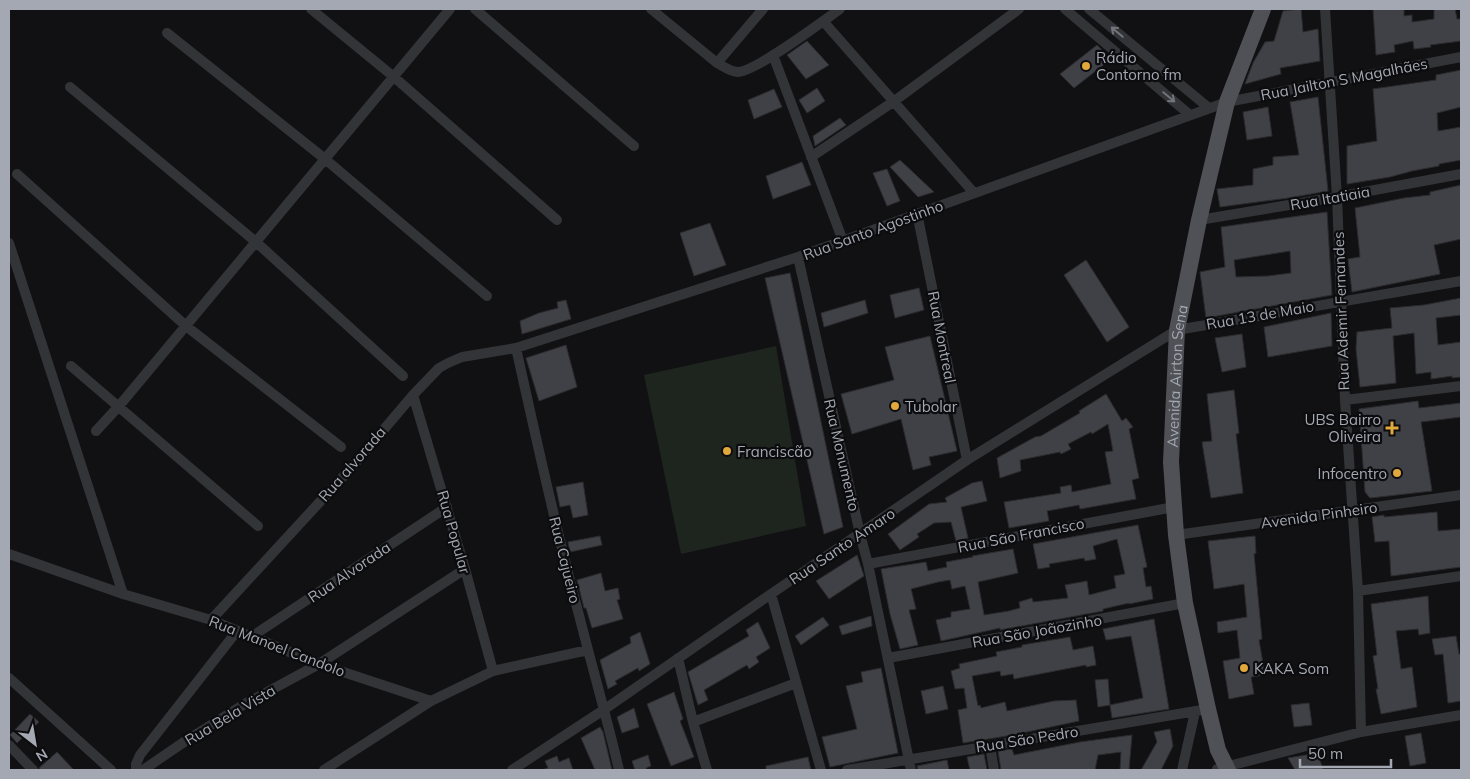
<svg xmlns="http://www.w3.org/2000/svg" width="1470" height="779" font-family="Mulish,sans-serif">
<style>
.green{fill:#1e251f}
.building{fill:#404146;stroke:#2c2c2f;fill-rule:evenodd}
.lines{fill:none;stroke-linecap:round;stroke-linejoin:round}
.minor{stroke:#333437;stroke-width:10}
.primary{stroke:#4f5156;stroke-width:16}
.oneway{stroke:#71747b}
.poi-dot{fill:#e1a83b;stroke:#0c0c0e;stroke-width:2}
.labels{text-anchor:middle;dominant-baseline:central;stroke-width:4.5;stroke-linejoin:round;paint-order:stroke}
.poi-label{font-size:15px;fill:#a4a8b2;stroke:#0c0c0e;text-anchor:start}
.street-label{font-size:15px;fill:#a4a8b2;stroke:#0c0c0e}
</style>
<rect width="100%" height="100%" fill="#111113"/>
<!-- green -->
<path class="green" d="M776,346L806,526L681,554L644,375Z"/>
<!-- building -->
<path class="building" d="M1301,9L1303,32L1318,29L1320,61L1280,68L1281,74L1245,84L1253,63L1265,42L1274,41L1283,11Z
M1373,9H1404V16L1412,15V22L1434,19V9H1455L1457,19H1461V41L1430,45L1431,47L1414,49L1413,41L1394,45L1395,52L1376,55Z
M807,41L829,65L806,79L787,55Z
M1097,45L1111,59L1074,88L1060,74Z
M1461,70V107L1437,113L1438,131L1461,127V160L1439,164V166L1412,171L1390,177L1347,184V146L1377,141L1373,89L1436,80V75Z
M817,88L825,101L807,113L799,100Z
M774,89L782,107L754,119L748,100Z
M1318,97L1328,191L1288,198L1220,207L1217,189L1253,185V169L1273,165V157L1299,155L1290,102Z
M1268,107L1272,136L1247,140L1243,112Z
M840,118L846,125L815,146L813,136Z
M900,160L934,192L918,197L890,167Z
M802,162L811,185L773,199L766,176Z
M887,169L900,201L887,206L873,173Z
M1461,185V239L1434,245L1440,274L1352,292L1348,259L1360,257L1355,208L1404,198L1430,195V192Z
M1327,212L1332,295L1206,318L1200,272L1225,267L1221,227ZM1290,251L1291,273L1268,276L1236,277L1234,260Z
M710,223L726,265L694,276L680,233Z
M1086,260L1129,327L1107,342L1064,275Z
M790,273L843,527L824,534L765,278Z
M919,288L924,310L895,318L890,295Z
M1461,298V315L1436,318L1438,345L1461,342V377L1452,378V376L1431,379V372L1416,374L1414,333L1393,336L1396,383L1360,387L1356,349L1357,332L1392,328L1390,308L1424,305Z
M566,300L571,319L522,334L520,321L539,313L558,308L557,302Z
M865,300L868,313L824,327L821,313Z
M1331,313L1332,346L1268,357L1264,327Z
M1242,334L1246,367L1222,372L1215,338Z
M930,336L957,451L929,457L931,465L913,470L901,419L852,434L841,394L894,380L885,347Z
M566,345L577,387L539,401L526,358Z
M1234,390L1239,433L1236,434L1243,493L1211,498L1202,442L1212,441L1207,394Z
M1106,394L1122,421L1126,418L1133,427L1129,429L1139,478L1132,480L1136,499L1080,509L1079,505L1047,511L1049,521L1009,528L1004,502L1061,493L1060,487L1071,485L1072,492L1111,484L1105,452L1113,451L1108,424L1092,434L1091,432L1068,444L1071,449L1061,454L1060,452L1020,460L1021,471L1000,478L997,458L1035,437L1041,436L1080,413L1079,411Z
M1418,401L1419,408L1461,403V417L1421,422L1432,491L1370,498L1365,492L1359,409Z
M982,481L987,501L961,507L968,538L956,541L951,522L934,523L917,534L919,537L900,550L888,534L929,504L947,502L945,498L972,483Z
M583,482L588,515L573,518L570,505L560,507L556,487Z
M1437,512L1438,531L1461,529V567L1391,576L1389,541L1375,542L1372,517L1384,515V517Z
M1138,525L1147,567L1143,568L1146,587L1151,586L1153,599L1129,604V603L1103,609V611L1000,630V628L941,641L936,620L951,617V612L970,609L965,586L952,589L950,580L938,582L911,589L916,609L909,610L918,645L900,649L890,614L881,569L926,562L928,571L947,567L946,562L973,557L972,556L1013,549L1018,573L978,582L984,615L1009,611L1020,608L1019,602L1032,598L1033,602L1068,598L1065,585L1087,581L1089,595L1116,588L1114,576L1125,574L1117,539L1093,546L1096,559L1085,561L1084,558L1049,564L1050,567L1038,569L1033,544Z
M600,536L602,545L570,552L568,542Z
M1255,536L1256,553L1254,554L1262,639L1259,640L1265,675L1251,677L1254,694L1229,699L1223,661L1240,658L1237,630L1218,633L1217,622L1247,617L1244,584L1214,589L1208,541Z
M857,555L864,576L829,599L816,581Z
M601,573L605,591L618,588L620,599L617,600L623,619L592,628L586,608H584L577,580Z
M1428,596L1430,633L1419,635L1418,629L1396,631L1401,669L1412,667L1417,707L1381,714L1376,689H1378L1373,656L1377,655L1371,604Z
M871,616L872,626L842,635L839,626Z
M823,617L829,625L801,645L795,636Z
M1154,619L1169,709L1112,718L1110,705L1143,698L1131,636L1106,640L1103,629Z
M758,622L770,648L756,657L759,662L749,669L747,665L704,690L708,700L698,705L688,672L749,636L746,630Z
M640,632L650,664L639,671L638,668L615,681L617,684L608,689L600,660L631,643L630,637Z
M1456,636L1459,654H1461V701L1448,703L1443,654L1435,655L1432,639Z
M1070,637L1073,650L1093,646L1096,665L1086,667V665L1014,679L1013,674L1001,676L1000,671L972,676L978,706L980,705L981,708L1005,702L1007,711L1054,701L1076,700L1079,721L1013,735L963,743L958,710L967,708L964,688L955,689L951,671L960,668L959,664L997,656L996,652L1022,647V645Z
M881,668L898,753L830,767L822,737L857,729L846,686L863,682L861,672Z
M1108,679L1110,705L1098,707L1095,680Z
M943,686L948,709L926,714L921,691Z
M674,692L683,719L680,721L694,757L671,766L647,704Z
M1309,703L1312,725L1294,727L1291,705Z
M634,708L639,727L622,733L617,717Z
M30,714L39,722L17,743L10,735Z
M600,727L603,732L612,770H595L581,738Z
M1170,729L1173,746L1161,770H1141L1157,742L1154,732Z
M1421,733L1426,763L1410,766L1405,736Z
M1132,735L1129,770H1120L1121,752L1098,755L1095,770H1001L998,751L1012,749L1014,755L1080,742Z
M57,752L74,770H40L39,768Z
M1318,753L1323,770H1295L1288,758Z
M984,754L987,770H970L967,757Z
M648,755L651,766L646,768L647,770H635L632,761Z
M557,756L559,762L569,758L573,770H542L548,768L545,761Z
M808,757L811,770H766V766Z
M947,760L949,770H918L917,766Z"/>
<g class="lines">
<!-- minor -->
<path class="minor" d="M311,9L394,77L557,220
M475,9L634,146
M651,9L717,63C724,67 731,72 738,72C755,72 823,21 840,9
M1065,9L1190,115
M1089,9L1209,108
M1325,9L1337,197L1345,400L1358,591L1361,732
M823,21L974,193
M167,33L325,159L487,296
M773,55L843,241
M717,63L763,9
M70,87L256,242L403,376
M811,157L893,102L1019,9
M17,174L186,326L341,447
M917,213L967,460
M1199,220L1337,197L1461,174
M9,243L123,594
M798,257L860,534L868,564L911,770
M516,348C536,437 555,527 579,615C592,667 607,718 619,770
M71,366L258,526
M413,395L465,569L493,671
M1345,400L1461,386
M96,431L119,406L450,9
M1176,535L1461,495
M9,554L123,594L211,620L319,664L431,701
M868,564L1174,507
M1358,591L1461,576
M771,594L821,770
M211,620L352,467L413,395L439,368L448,363L462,357L516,348L798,257L1227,102L1461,57
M251,637L447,507
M678,658L693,722L707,770
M888,658L1185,603
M9,678L111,770
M693,722L796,683
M9,745L33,770
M990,746L994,770
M1217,769L1361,732L1461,715
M136,770V764L140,755L237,631
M143,770L184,742L243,705L319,664L465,569
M324,770L431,701L493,671L588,650
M512,770L605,709L771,594L967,460L1177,330L1461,281
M847,770L1208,709
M1182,770L1195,712"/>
<!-- primary -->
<path class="primary" id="s1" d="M1228,770L1218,750L1208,709L1185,603L1176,535L1171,462L1177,330L1199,220L1227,102L1263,9"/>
</g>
<!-- one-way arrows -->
<defs><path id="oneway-shaft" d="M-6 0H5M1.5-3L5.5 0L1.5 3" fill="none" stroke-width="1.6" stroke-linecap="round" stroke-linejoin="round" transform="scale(1.25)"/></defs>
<g class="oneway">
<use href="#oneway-shaft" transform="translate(1117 32) rotate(-140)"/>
<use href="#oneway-shaft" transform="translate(1169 97) rotate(40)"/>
</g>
<!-- markers -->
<g class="poi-dot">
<circle cx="1086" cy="66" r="5"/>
<circle cx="895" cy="406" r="5"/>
<path d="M1389.5 420.5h5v5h5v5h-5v5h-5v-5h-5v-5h5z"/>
<circle cx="727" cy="451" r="5"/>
<circle cx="1397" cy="473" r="5"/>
<circle cx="1244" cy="668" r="5"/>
</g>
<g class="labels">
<!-- poi labels -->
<g class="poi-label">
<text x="1096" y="57">Rádio<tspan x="1096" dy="17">Contorno fm</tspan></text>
<text x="905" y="406">Tubolar</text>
<text x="1381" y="419" text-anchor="end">UBS Bairro<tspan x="1381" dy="17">Oliveira</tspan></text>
<text x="737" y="451">Franciscão</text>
<text x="1387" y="473" text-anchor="end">Infocentro</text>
<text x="1254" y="668">KAKA Som</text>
</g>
<!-- street labels -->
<g class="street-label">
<text transform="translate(1344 79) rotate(-11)">Rua Jailton S Magalhães</text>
<text transform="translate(1330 198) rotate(-10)">Rua Itatiaia</text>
<text transform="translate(873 230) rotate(-20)">Rua Santo Agostinho</text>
<text transform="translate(1341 311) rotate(-92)">Rua Ademir Fernandes</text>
<text transform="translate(1260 315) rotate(-10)">Rua 13 de Maio</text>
<text transform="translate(942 337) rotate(79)">Rua Montreal</text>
<text stroke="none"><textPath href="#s1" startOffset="401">Avenida Airton Sena</textPath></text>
<text transform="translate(842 455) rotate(77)">Rua Monumento</text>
<text transform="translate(352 464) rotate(-49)">Rua alvorada</text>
<text transform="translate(1319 515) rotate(-8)">Avenida Pinheiro</text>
<text transform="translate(454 532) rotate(74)">Rua Popular</text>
<text transform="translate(1021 535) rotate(-11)">Rua São Francisco</text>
<text transform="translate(842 546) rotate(-34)">Rua Santo Amaro</text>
<text transform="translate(565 560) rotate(76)">Rua Cajueiro</text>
<text transform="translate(349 572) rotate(-34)">Rua Alvorada</text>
<text transform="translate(1037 631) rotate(-10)">Rua São Joãozinho</text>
<text transform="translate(277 646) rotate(21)">Rua Manoel Candolo</text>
<text transform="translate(230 715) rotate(-31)">Rua Bela Vista</text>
<text transform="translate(1027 739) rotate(-9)">Rua São Pedro</text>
</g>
</g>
<!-- border -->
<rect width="1470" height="779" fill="none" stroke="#a4a8b2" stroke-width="20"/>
<!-- north arrow -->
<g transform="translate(35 744) rotate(149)" stroke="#0c0c0e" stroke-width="4" paint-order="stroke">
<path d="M0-4L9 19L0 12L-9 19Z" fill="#a4a8b2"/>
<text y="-8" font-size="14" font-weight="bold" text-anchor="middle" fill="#a4a8b2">N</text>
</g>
<!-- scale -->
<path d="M1300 759v8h91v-8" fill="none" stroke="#a4a8b2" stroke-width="2.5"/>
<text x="1308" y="759" font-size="15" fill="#a4a8b2" stroke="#0c0c0e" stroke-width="4" paint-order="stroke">50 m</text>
</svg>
